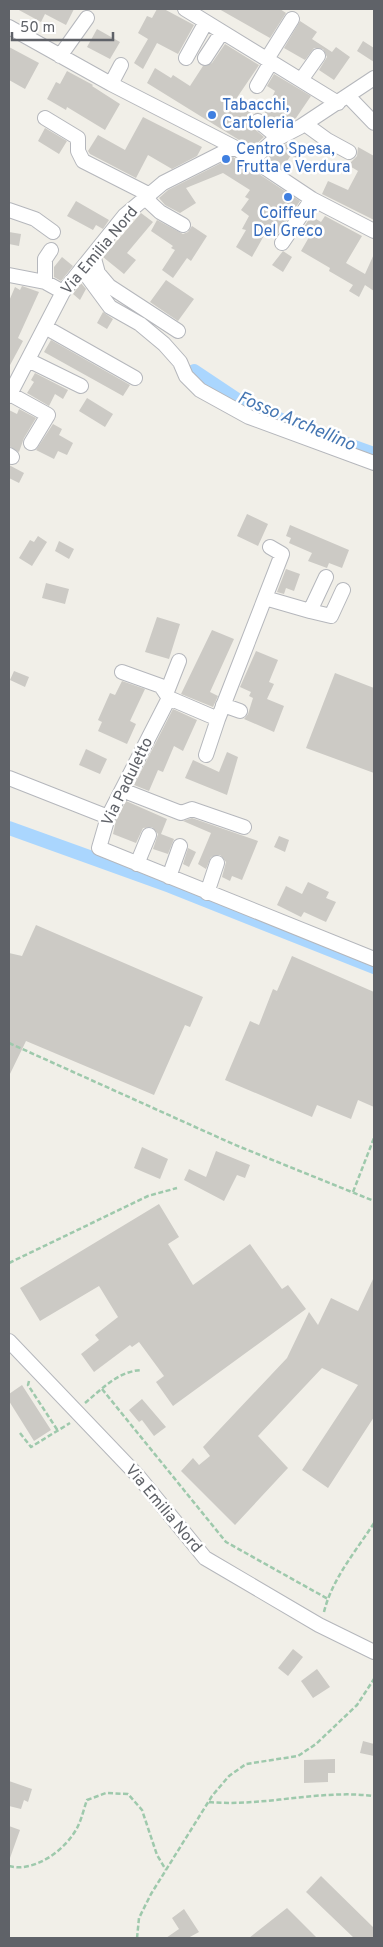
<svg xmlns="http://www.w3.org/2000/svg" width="383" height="1947" font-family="Overpass,sans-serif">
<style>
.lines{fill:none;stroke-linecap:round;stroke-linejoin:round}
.canal{stroke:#aad6fe;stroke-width:14}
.building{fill:#cccac5}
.minor-casing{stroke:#b5b7bc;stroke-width:16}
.path{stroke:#9ec9ac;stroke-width:2.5;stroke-dasharray:5 2.5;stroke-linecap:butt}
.minor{stroke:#fff;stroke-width:14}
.shop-dot{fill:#3f7fe0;stroke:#fff;stroke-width:2}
.labels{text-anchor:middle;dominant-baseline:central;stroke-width:5;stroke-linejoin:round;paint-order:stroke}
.shop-label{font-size:16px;fill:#366cbe;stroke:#fff;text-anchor:start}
.street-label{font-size:16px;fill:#5f6268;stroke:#fff}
.water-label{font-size:18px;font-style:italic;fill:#4576b2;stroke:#fff}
</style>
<rect width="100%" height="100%" fill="#f1efe8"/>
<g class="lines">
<!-- canal -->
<path class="canal" d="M194,371L236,399L288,423L374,454
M9,828L170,886L374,967"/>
</g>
<!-- building -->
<path class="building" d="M17,9H74L66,25L45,14L41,22Z
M157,9H164L194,25L178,54L157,43L143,69L134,63L148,39L138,33L147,16L152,18Z
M219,9H280L286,13L270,38Z
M300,21L317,32L312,39L332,52L336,47L350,57L334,80L319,70L327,57L323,49L314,48L305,60L284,48Z
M97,29L120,42L110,59L87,47Z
M363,41L374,48V62L357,51Z
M225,44L259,65L234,102L253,114L250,119V125L264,137L252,148L147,83L155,68L171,78L173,75L190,86L203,66L212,63Z
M9,47L39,63L25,89L9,80Z
M67,71L93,85L92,86L120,104L105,130L67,107L66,110L47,99L56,82L60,84Z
M274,74L311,96L296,118L280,128L264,115L275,91L267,86Z
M143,117L202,147L197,156L172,169L148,155L136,178L90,154L88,151L98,135L125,150Z
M45,128L67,141L59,154L38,141Z
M295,140L308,148L300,161L291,155L282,169L267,158L278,148Z
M358,147L374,156V220L322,194L328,181L348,190L358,171L348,165L357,156Z
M233,157L300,201L275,238L266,232L252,257L236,247L246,230L242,229L249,216L241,210L249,199L245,197L250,190L223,173L186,188L196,203L180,213L165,205L159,198L168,190Z
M76,201L109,220L103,229L96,225L93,230L67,216Z
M141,213L153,222L127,253L136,260L124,274L103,257Z
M311,216L321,222L325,216L362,236L346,263L365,274L374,254V291L365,285L359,297L349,291L353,285L329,271L330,268L301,251L312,232L304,227Z
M157,220L183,234L188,232L192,226L207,236L191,261L187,258L173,278L162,270L175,250L171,248L173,246L151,231Z
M9,232L21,234L19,246L9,244Z
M283,251L292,257L283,272L272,265Z
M62,257L73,266L61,281L54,277V267Z
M166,280L194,299L178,321L150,302Z
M81,283L86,289L80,300L73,294Z
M22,286L39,292L18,338L23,341L9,367V301L15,287L20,290Z
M103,312L113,319L107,329L97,323Z
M51,340L130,385L123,396L44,352Z
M35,373L68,390L63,399L55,394L49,406L27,393L34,382L31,380Z
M87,398L113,414L105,427L79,411Z
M19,409L36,418L24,438L19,452L9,446V410L17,414Z
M53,424L62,429L59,435L73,443L67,455L58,451L54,459L36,450Z
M9,465L24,473L19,483L9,478Z
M247,514L268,524L258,546L237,536Z
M290,525L349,550L342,568L329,563L327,568L308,561L312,553L289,543L291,538L286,536Z
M38,536L47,542L32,566L19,558L30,540L34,542Z
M59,541L74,549L69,559L55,551Z
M286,569L300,574L294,591L286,588L284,594L277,592Z
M46,583L69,589L65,604L42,598Z
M157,617L180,624L169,659L145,652Z
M212,630L234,639L210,692L218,696L213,707L181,694Z
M256,651L278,660L269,682L274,684L267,699L284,706L274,732L244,719L248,714L253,698L249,696L251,692L240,687Z
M14,671L29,677L25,687L10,680Z
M335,673L374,688V773L306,748Z
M122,681L145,689L130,721L136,724L127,744L98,731L102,722L98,720L110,693L115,695Z
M173,709L197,720L183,751L174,746L163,772L158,770L149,791L134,785Z
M86,749L107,759L100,774L79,765Z
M227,752L238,757L227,795L185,778L193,760L219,772Z
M126,801L167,819L161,834L174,839L168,854L153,849L158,834L152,827L143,828L136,843L113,834L116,820Z
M192,818L258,841L242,880L232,876L230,881L222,877L226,862L220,855L211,857L206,869L198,864L211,833L183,821Z
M279,836L289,840L285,852L274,847Z
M188,848L196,852L189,867L183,864Z
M308,882L329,892L326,898L336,902L326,922L304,912L301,917L277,905L286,886L302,894Z
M36,925L203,997L190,1027L185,1025L154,1095L26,1041L9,1076V953L22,956Z
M292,956L374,992V1107L358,1100L351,1119L317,1105L312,1117L225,1080L250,1021L259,1025L273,989L277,991Z
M142,1147L168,1159L160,1179L134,1168Z
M216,1151L250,1165L245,1178L237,1175L224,1201L184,1180L189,1169L206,1177Z
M159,1204L179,1237L168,1244L193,1285L250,1244L282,1289L288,1285L306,1309L173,1406L156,1382L164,1376L139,1342L132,1347L130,1345L94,1372L81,1354L99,1340L95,1335L118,1317L99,1286L40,1321L20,1288Z
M374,1277V1417L328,1488L302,1470L358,1385L322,1368L258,1436L288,1468L235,1525L181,1471L193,1458L199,1465L210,1456L203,1447L287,1358L309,1312L318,1325L331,1298L358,1311Z
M22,1385L51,1430L34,1441L9,1401V1394Z
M142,1399L166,1427L154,1436L142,1420L139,1422L129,1410Z
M293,1649L303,1657L288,1676L278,1668Z
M317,1669L330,1687L313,1698L301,1681Z
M363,1741L374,1744V1756L360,1753Z
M335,1759V1773H328V1782L304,1783V1760Z
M9,1781L32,1789L28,1802L24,1800L21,1809L9,1806Z
M9,1826L20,1830L10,1858H9Z
M321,1876L374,1928V1938H354L306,1892Z
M287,1908L317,1938H249Z
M184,1909L199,1932L188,1938H166L179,1929L172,1918Z"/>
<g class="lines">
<defs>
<path id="minor" d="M185,9L338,103
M9,27L111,84L234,147L312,199L374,231
M60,56L87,18
M186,58L206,22
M205,58L222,32
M267,59L292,19
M301,80L318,56
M111,84L121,65
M257,86L271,62
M348,96L374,123
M45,118L78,138V151L83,161L150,195
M258,121L279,138
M305,124L327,140L349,152
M253,159L273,141L300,127L374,78
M145,198L160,212L183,225
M9,210L35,219L53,232
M282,243L312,199
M93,255L98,273L109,286L178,331
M82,269L110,307L140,324L164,344L180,362L186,376L200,390L249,417L374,463
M9,275L45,282L63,292
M45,282V259L51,250
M45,327L135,378
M28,360L81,386
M10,394L48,415L31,443
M9,396L63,292L125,215L163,183L234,147
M9,455L12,457
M270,547L282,554L218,719L169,698L108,817L99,848L374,959
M265,598L310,611L326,577
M310,611L331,616L343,590
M122,672L161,686L169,698
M165,691L168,689L179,661
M223,705L240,711
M206,755L218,719
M9,778L108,817
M122,790L181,813L192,809L244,827
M137,864L149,835
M169,877L180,846
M207,893L217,863
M9,1341L138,1476L205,1558L319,1625L374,1652"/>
</defs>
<!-- minor casing -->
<use href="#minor" class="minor-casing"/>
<!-- path -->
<path class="path" d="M9,1043L233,1144L374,1201
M353,1192L374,1138
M9,1263L148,1196L177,1188
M29,1381L28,1385L58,1431
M102,1389L226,1542L328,1599
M85,1403C102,1389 118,1371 142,1370
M20,1433L31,1447L70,1423
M324,1612C332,1579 356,1551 374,1523
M209,1802C264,1807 320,1789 374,1796
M9,1866C35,1873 67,1849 78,1826C82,1818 84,1808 87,1800L106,1793L128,1794L142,1810L157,1855L166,1870
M137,1938L139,1918L151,1894L212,1796L229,1776L246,1764L298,1756L316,1744L357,1705L374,1679"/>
<!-- minor -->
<use href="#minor" class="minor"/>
</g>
<!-- markers -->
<g class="shop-dot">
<circle cx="212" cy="115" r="5"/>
<circle cx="226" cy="159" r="5"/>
<circle cx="288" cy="197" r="5"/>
</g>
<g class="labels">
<!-- shop labels -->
<g class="shop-label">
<text x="222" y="106">Tabacchi,<tspan x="222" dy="18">Cartoleria</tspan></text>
<text x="236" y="150">Centro Spesa,<tspan x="236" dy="18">Frutta e Verdura</tspan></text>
<text x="288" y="214" text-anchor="middle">Coiffeur<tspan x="288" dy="18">Del Greco</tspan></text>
</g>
<!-- street labels -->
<g class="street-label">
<text transform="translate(100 251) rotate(-50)">Via Emilia Nord</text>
<text transform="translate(128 782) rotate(-64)">Via Paduletto</text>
<text transform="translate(163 1509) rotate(50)">Via Emilia Nord</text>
</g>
<!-- water labels -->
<g class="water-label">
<text transform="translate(296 422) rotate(23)">Fosso Archellino</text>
</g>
</g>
<!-- border -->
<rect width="383" height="1947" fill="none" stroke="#5f6268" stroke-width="20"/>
<!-- scale -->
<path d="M12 32v8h101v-8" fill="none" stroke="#5f6268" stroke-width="2.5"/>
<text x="20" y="32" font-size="15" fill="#5f6268" stroke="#ffffff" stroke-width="4" paint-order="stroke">50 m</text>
</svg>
